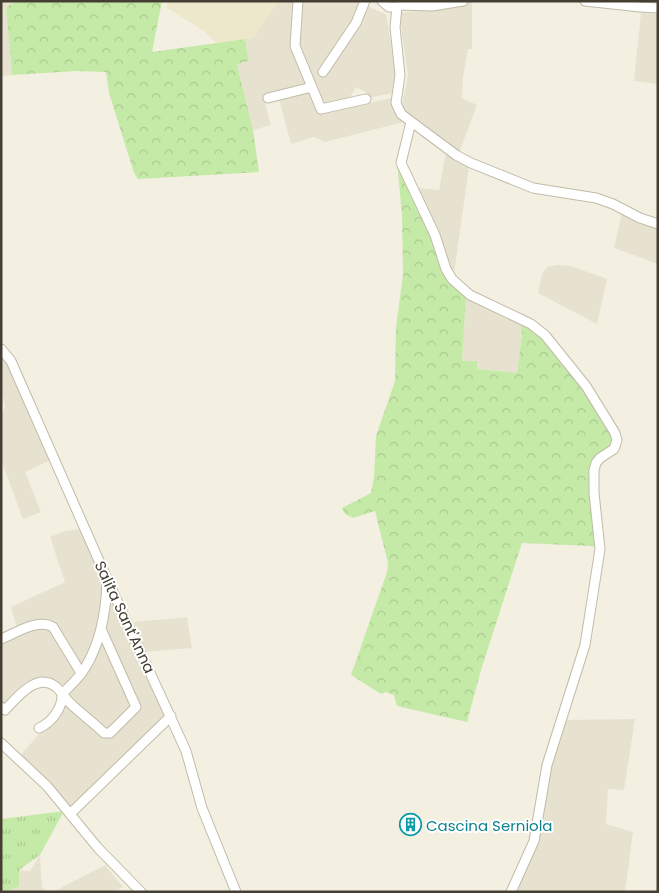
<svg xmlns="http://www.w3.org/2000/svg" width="659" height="893" font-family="Poppins,sans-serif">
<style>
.residential{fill:#e7e2d0}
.education{fill:#ede7cb}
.grass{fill:url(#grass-tufts)}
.forest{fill:url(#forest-crowns)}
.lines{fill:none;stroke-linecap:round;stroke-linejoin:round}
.minor-casing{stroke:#c1bba7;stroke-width:11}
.minor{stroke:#fff;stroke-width:9}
.labels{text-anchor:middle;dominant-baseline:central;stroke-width:4;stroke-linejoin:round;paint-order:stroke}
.street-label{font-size:15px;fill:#443f32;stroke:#fff}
.culture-label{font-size:15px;fill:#0d838f;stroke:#fff;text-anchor:start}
</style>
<defs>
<pattern id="grass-tufts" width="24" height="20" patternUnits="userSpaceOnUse" patternTransform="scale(1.25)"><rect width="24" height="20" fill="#c5eaa8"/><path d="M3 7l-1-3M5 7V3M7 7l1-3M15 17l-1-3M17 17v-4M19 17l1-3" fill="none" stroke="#aaca91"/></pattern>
<pattern id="forest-crowns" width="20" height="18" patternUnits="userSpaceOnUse" patternTransform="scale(1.25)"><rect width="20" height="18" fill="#c5eaa8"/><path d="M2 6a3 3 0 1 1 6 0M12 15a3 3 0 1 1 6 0" fill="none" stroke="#aaca91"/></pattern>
</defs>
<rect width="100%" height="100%" fill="#f3f0e2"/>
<!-- residential -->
<path class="residential" d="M1,1H14L6,8L12,75L1,76Z
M278,1H295L292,46L307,84L263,95L271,125L253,130L237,63L249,61L245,39L253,38Z
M301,1H356L362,3L354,22L320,73L324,76L358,24L366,6L386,14L395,69L393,93L368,98L367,93L356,87L349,99L324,105L297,46Z
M472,2V49H468L463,77L462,98L477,105L459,153L405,114L402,106L408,75L399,13L444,8Z
M641,13L658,14V84L634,81Z
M309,90L320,113L392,98L393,110L398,117L404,122L325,142L314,137L291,144L279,99Z
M446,152L469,167L454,274L448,267L417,188L439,190Z
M622,213L658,227V264L614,248Z
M557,265L571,266L607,279L597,324L538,293L542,274L547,267Z
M466,296L520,320L522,334L517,373L477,369L462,361Z
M1,354L8,362L51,460L25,472L41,512L23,519L1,460V418L5,406L1,388Z
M82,529L101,576L103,589L97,631L83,663H80L55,621L43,619L17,628L11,607L65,582L50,537L64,531Z
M110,598H113L166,714L69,810L20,756L63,706L67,705L103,735L140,708L105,628Z
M187,617L192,648L144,652L134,622Z
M39,627L51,629L74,668L75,673L65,684L59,685L44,679L4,705L1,702V642Z
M101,641H105L133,706L109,730H106L66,696Z
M635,719L624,790L608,789L606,824L633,832L625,892H515L538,843L547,784L564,720Z
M40,855L42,888L50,892H2L19,887V870L30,871Z
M105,865L123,887L113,892H53Z"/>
<!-- education -->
<path class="education" d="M168,1H278L253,38L216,43L204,31L167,8Z"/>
<!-- grass -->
<path class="grass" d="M64,811L40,855L19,870V887L1,892V819Z"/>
<!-- forest -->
<path class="forest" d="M14,1H162L152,52L245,39L249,61L237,64L253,130L259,172L138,179L134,173L109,93L106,72L77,71L12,75L6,8Z
M397,161L432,236L438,260L443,270L466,296L462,361H477V369L517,373L522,334L520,320L544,337L585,389L613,434V446L598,457L597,548L591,546L522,543L481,670L467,722L397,706L394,695L386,692L381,694L351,675L387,572L388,563L375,511L353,518L345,514L342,508L371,493L374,477L376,436L395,381L396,327L403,275L402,216Z"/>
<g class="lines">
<defs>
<path id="minor" d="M298,1L295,46L321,109L366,99
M382,1L389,7H397L401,3
M585,1L640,7L658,8
M399,5L432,6L463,1
M397,7L395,27L400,75L396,103L401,114L456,155L471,163L533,188L596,198L613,204L640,218L658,224
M323,72L356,23L365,1
M268,98L312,87
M411,122L401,163L435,235L446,269L452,279L470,295L531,324L545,335L586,386L615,433L617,440L614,449L600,458L596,463L594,470V493L600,549L585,645L547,765L534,841L511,892
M1,349L11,361L18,377L107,579L186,751L202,808L236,892
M1,639C16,633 38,618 53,627L81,673
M1,707L5,710C17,698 37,671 56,687C61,691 64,697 69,702C80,713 93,722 104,733H110L136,707L102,631
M39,728C51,723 63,708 62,694C70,686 79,678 85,668C101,642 106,612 107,582
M1,743L47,786L98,848L141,892
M70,814L171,716"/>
</defs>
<!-- minor casing -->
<use href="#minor" class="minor-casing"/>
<!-- minor -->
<use href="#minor" class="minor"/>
</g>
<!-- icons -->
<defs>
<symbol id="building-ring" viewBox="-11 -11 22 22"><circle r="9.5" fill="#fff" stroke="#0f9aa8" stroke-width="1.5"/><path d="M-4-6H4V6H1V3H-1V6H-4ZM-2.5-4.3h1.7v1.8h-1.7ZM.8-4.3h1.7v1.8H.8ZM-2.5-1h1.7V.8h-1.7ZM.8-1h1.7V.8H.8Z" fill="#0f9aa8"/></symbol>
</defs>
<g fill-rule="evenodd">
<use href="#building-ring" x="398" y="812" width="25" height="25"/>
</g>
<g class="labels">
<!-- street labels -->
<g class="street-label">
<text transform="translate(125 617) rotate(65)">Salita Sant'Anna</text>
</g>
<!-- culture labels -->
<g class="culture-label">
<text x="426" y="825">Cascina Serniola</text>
</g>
</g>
<!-- border -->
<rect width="659" height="893" fill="none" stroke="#443f32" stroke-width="5"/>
</svg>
